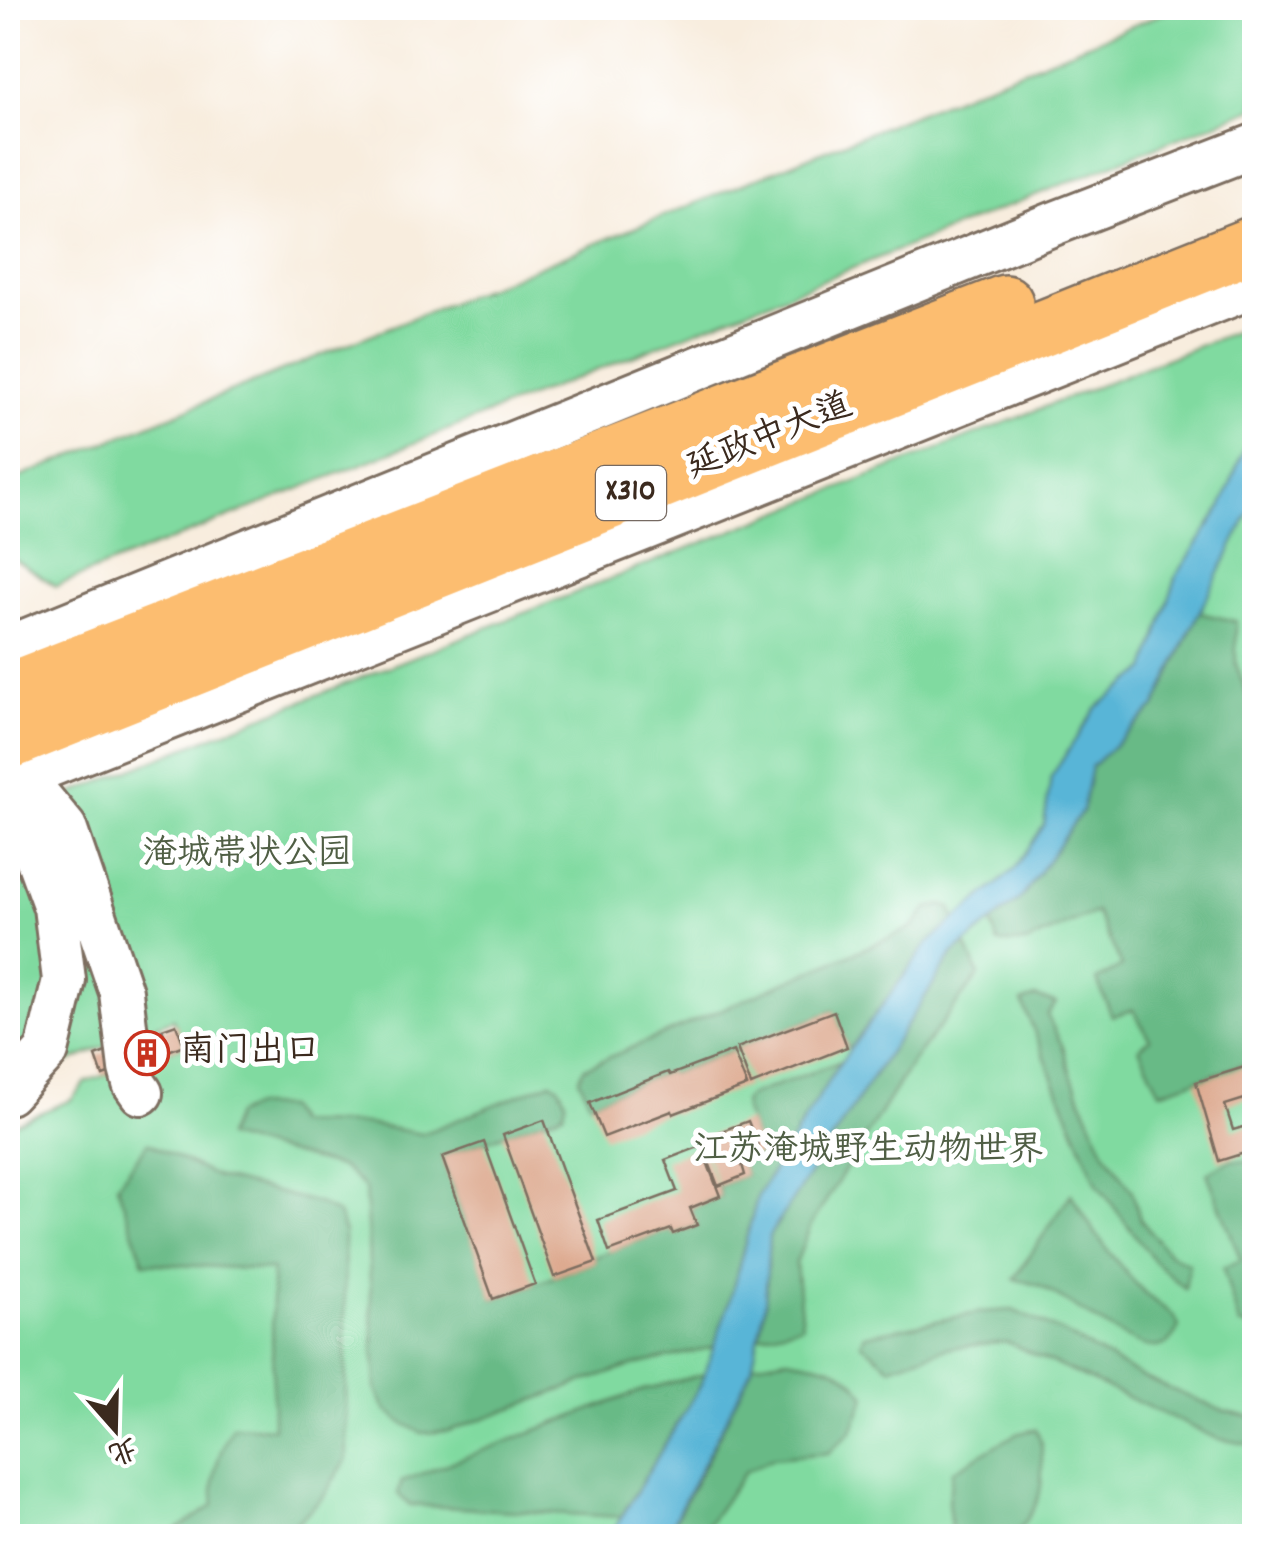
<svg xmlns="http://www.w3.org/2000/svg" width="1262" height="1544" font-family="Dekko,'LXGW WenKai TC',sans-serif">
<style>
.green{fill:#80daa0;stroke:#5e825f;stroke-width:2.5}
.forest{fill:#68ba86;stroke:#527252;stroke-width:2.5}
.water{fill:#58b5d7;stroke:#4a707a;stroke-width:2.5}
.building{fill:#dba68a}
.lines{fill:none;stroke-linecap:round;stroke-linejoin:round}
.minor-casing{stroke:#7d6e61;stroke-width:48}
.major-casing{stroke:#7d6e61;stroke-width:60}
.minor{stroke:#fff;stroke-width:42}
.major{stroke:#fcbd6f;stroke-width:55}
.labels{text-anchor:middle;dominant-baseline:central;stroke-width:10;stroke-linejoin:round;paint-order:stroke}
.shield{fill:#fff;stroke:#766a62;stroke-width:2.5}
.shield-label{font-size:32px;font-weight:bold;fill:#3b2a1e}
.street-label{font-size:35px;fill:#3b2a1e;stroke:#fff}
.park-label{font-size:35px;fill:#505f45;stroke:#fff}
.poi-label{font-size:35px;fill:#3b2a1e;stroke:#fff;text-anchor:start}
</style>
<rect width="100%" height="100%" fill="#fff"/>
<filter id="ink" filterUnits="userSpaceOnUse"><feTurbulence type="fractalNoise" baseFrequency=".01" numOctaves="2"/><feDisplacementMap in="SourceGraphic" scale="20" xChannelSelector="R" yChannelSelector="G"/><feConvolveMatrix kernelMatrix="1 2 1 2 8 2 1 2 1" color-interpolation-filters="sRGB"/></filter>
<filter id="wash" filterUnits="userSpaceOnUse"><feTurbulence type="fractalNoise" baseFrequency=".0048" numOctaves="4" result="noise"/><feDisplacementMap in="SourceGraphic" scale="40" xChannelSelector="R" yChannelSelector="G"/><feGaussianBlur stdDeviation="2.25" result="paint"/><feColorMatrix in="noise" values="0 0 0 0 0 0 0 0 0 0 0 0 0 0 0 0 0 1.4 0 .05"/><feComposite in="paint" operator="in"/></filter>
<g filter="url(#wash)">
<rect width="100%" height="100%" fill="#f8edde"/>
<!-- green -->
<path class="green" d="M1176,8H1254V108L56,586L8,555V482Z
M1254,324V1536H8V1126L71,1100L86,1082L184,1045L173,1019L8,1087V819L206,739Z"/>
<!-- forest -->
<path class="forest" d="M1199,613L1236,621V664L1250,703L1254,702V1061L1160,1092L1139,1048L1150,1039L1133,1010L1112,1016L1097,980L1122,966L1096,912L1026,943H998L991,923L1023,896L1082,811L1091,767L1155,707Z
M943,905L951,908L956,920L928,943L851,1048L847,1047L833,1011L670,1075L668,1072L590,1103L579,1079L584,1068L912,928L928,908Z
M966,944L979,975L910,1065L811,1225L796,1263L802,1325L759,1336L765,1305L769,1236L952,955Z
M1035,997L1056,1003L1047,1015L1063,1047L1072,1077L1104,1150L1132,1191L1140,1219L1169,1254L1189,1264L1185,1289L1154,1261L1097,1184L1022,1002Z
M841,1061L758,1195L729,1303L714,1347L635,1365L592,1379L449,1431L422,1433L401,1422L385,1409L376,1390L365,1188L343,1168L226,1137L235,1115L254,1106L286,1107L296,1123L367,1124L422,1134L551,1082L559,1087L566,1101L563,1113L442,1157L494,1299L595,1262L594,1257L671,1229L673,1234L697,1226L690,1208L720,1197L718,1186L745,1175L741,1161L760,1153L744,1108L743,1102L748,1096Z
M148,1143L217,1177L318,1203L338,1214L344,1231L347,1459L324,1496L283,1536H167L214,1505C210,1478 220,1449 233,1426L273,1428L272,1270L144,1263L117,1185Z
M1231,1160L1254,1162V1329L1239,1324L1223,1268L1241,1260L1207,1173Z
M1071,1194C1092,1230 1117,1266 1147,1295C1159,1307 1174,1310 1179,1327C1174,1337 1170,1345 1157,1347C1130,1350 1065,1296 1037,1285C1030,1282 1022,1281 1014,1279Z
M1012,1310L1060,1331L1142,1377L1223,1411L1254,1418V1445L1218,1439L1007,1342L947,1348L890,1367L861,1343L865,1335L982,1312Z
M787,1358C823,1364 843,1364 866,1396L852,1431L828,1453L773,1458L745,1472L702,1532L671,1528L712,1450L753,1364Z
M704,1374L700,1386L621,1517L409,1505L398,1494L402,1481L643,1390Z
M1036,1429C1042,1440 1042,1448 1042,1461C1043,1499 1037,1507 1014,1536H952L948,1501L953,1471L1016,1434Z"/>
<!-- water -->
<path class="water" d="M1254,423V503L1188,635L1155,707L1091,767L1082,811L1023,896L952,955L769,1236L765,1305L752,1368L666,1536H610L700,1386L729,1303L758,1195L837,1067L928,943L1015,869L1044,825L1051,777L1096,708L1146,670L1177,575L1221,508Z"/>
<g id="blocks">
<!-- building -->
<path class="building" d="M834,1011L847,1047L751,1085L737,1048Z
M176,1024L184,1045L103,1076L96,1056L110,1050L113,1059L166,1039L162,1029Z
M733,1051L747,1086L673,1114L672,1111L604,1137L590,1103L668,1072L670,1075Z
M1254,1064V1096L1225,1105L1233,1130L1254,1124V1150L1219,1161L1196,1082Z
M544,1120L596,1262L554,1277L503,1135Z
M748,1121L761,1154L741,1161L745,1175L718,1186L700,1139Z
M484,1142L535,1284L493,1299L442,1157Z
M701,1146L720,1196L690,1208L697,1225L673,1234L671,1229L609,1252L598,1220L677,1191L665,1160Z"/>
</g>
</g>
<g filter="url(#ink)">
<use href="#blocks" fill-opacity="0" stroke="#7d6e61" stroke-width="2.5"/>
<g class="lines">
<defs>
<path id="minor" d="M8,648L1053,224L1254,146
M22,776L65,828L121,992L130,1068L134,1083L141,1093
M8,782L1254,286
M8,1093L47,1051L64,980L55,907L28,833L18,752"/>
<path id="major" d="M8,691L1005,303
M8,742L1254,244"/>
</defs>
<!-- minor casing -->
<use href="#minor" class="minor-casing"/>
<!-- major casing -->
<use href="#major" class="major-casing"/>
<!-- minor -->
<use href="#minor" class="minor"/>
<!-- major -->
<use href="#major" class="major"/>
</g>
</g>
<!-- icons -->
<defs>
<symbol id="building-ring" viewBox="-11 -11 22 22"><circle r="9.5" fill="#fff" stroke="#c8321e" stroke-width="1.5"/><path d="M-4-6H4V6H1V3H-1V6H-4ZM-2.5-4.3h1.7v1.8h-1.7ZM.8-4.3h1.7v1.8H.8ZM-2.5-1h1.7V.8h-1.7ZM.8-1h1.7V.8H.8Z" fill="#c8321e"/></symbol>
</defs>
<g fill-rule="evenodd">
<use href="#building-ring" x="122" y="1028" width="50" height="50"/>
</g>
<g class="labels">
<!-- shield labels -->
<rect class="shield" x="596" y="466" width="70" height="54" rx="8"/>
<g class="shield-label">
<text x="631" y="493">X310</text>
</g>
<!-- street labels -->
<g class="street-label">
<text transform="translate(770 438) rotate(-22)">延政中大道</text>
</g>
<!-- park labels -->
<g class="park-label">
<text x="247" y="856">淹城带状公园</text>
<text x="868" y="1152">江苏淹城野生动物世界</text>
</g>
<!-- poi labels -->
<g class="poi-label">
<text x="180" y="1053">南门出口</text>
</g>
</g>
<!-- margin -->
<rect width="1262" height="1544" fill="none" stroke="#fff" stroke-width="40"/>
<!-- north arrow -->
<g transform="translate(115 1429) rotate(160)" stroke="#ffffff" stroke-width="8" paint-order="stroke">
<path d="M0-8L18 38L0 25L-18 38Z" fill="#3b2a1e"/>
<text y="-15" font-size="28" font-weight="bold" text-anchor="middle" fill="#3b2a1e">北</text>
</g>
</svg>
